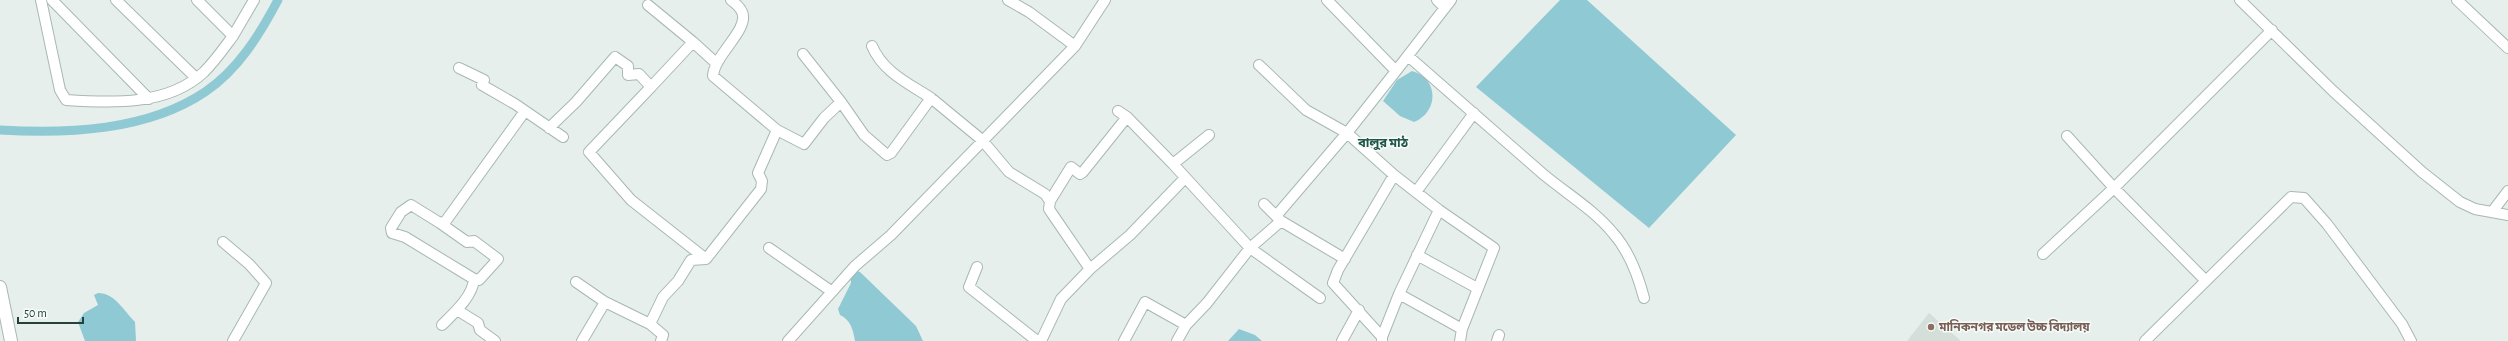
<svg xmlns="http://www.w3.org/2000/svg" width="2508" height="341" font-family="'Alegreya Sans','Noto Sans Bengali',sans-serif">
<style>
.built{fill:#d4dfda}
.water{fill:#8ec9d4}
.lines{fill:none;stroke-linecap:round;stroke-linejoin:round}
.canal{stroke:#8ec9d4;stroke-width:9}
.minor-casing{stroke:#a8b8b2;stroke-width:12}
.tertiary-casing{stroke:#a8b8b2;stroke-width:14}
.minor{stroke:#fff;stroke-width:10}
.tertiary{stroke:#fff;stroke-width:12}
.education-dot{fill:#8d6e63;stroke:#f7fbf9;stroke-width:1.5}
.labels{text-anchor:middle;dominant-baseline:central;stroke-width:3;stroke-linejoin:round;paint-order:stroke}
.education-label{font-size:12px;font-weight:bold;fill:#785e54;stroke:#f7fbf9;text-anchor:start}
.neighbourhood-label{font-size:13px;font-weight:bold;fill:#1f5548;stroke:#f7fbf9}
</style>
<rect width="100%" height="100%" fill="#e6efeb"/>
<!-- built -->
<path class="built" d="M1929,313L1961,341H1907Z"/>
<!-- water -->
<path class="water" d="M1560,0H1587L1736,135L1649,228L1476,87Z
M1412,71C1439,78 1439,112 1414,122L1400,116L1383,101L1397,80Z
M854,270L860,272L916,326L923,341H855C853,330 851,320 840,315L838,309L851,283L850,275Z
M98,293C115,293 124,311 135,322L136,341H85L78,322L84,313L98,305L94,295Z
M1239,329L1255,335L1262,341H1228Z"/>
<g class="lines">
<!-- canal -->
<path class="canal" d="M0,130C67,134 147,131 205,92C238,70 260,34 278,0"/>
<defs>
<path id="minor" d="M41,0L60,90L66,100C111,103 168,106 204,72C215,61 224,48 233,36L197,0
M52,0L149,99
M116,0L196,78
M731,0C735,3 740,7 742,12C750,29 714,55 713,76L777,130
M1008,0L1029,12L1075,46
M1327,0L1396,71L1347,133L1394,175L1338,270L1333,283L1382,337V341
M1437,0L1445,8
M2240,0L2333,91L2422,172L2460,202L2475,209L2508,215
M2457,0L2508,48
M648,5L693,42L651,87
M233,36L254,0
M693,42L716,63
M872,46C883,72 908,83 931,98
M803,54L841,102
M1408,56C1453,95 1498,135 1543,174C1567,194 1593,209 1613,233C1629,251 1638,275 1644,298
M1259,65L1306,110L1347,133L1276,216
M459,68L484,80L482,85L515,104L563,137
M1396,71L1451,0
M1118,111L1127,117L1173,164L1250,248L1320,298
M549,128L576,102L615,57L628,66V75L639,74L651,87L589,152L631,200L706,259
M2067,136L2114,188L2206,281
M1173,164L1209,135
M1394,175L1439,210L1494,248L1462,329
M1416,192L1474,113
M1264,204L1281,221L1345,259
M2492,212L2508,191
M440,223L467,242L474,241L498,259L479,280L474,279
M223,242L249,264L266,283L233,341
M769,248L831,291
M2043,254L2114,188L2272,30
M1417,255L1477,288
M977,267L969,287L1037,341
M1090,269L1130,235L1185,178
M576,282L605,302
M1399,294L1439,210
M457,310L478,323L480,330L495,341
M650,324L663,335L661,341
M442,325C454,313 473,296 474,279L405,237L392,233L391,228L401,212L411,205L440,223L445,222L525,111
M1382,337L1399,294L1462,329L1460,341
M582,341L605,302L650,324L663,297L678,281L691,260L706,259L761,189L762,181L758,173L777,130L804,144L824,118L841,102L864,135L887,155L891,153L931,98L982,140L1009,172L1045,194L1050,201L1071,167L1080,174L1083,172L1127,117
M788,341L855,266L891,235L1075,46L1105,0
M1041,341L1061,299L1090,269L1053,215L1049,209L1050,201
M1124,341L1145,302L1186,325
M1177,341L1186,325L1207,303L1250,248L1281,221
M1342,341L1359,310
M1497,341L1499,335
M2145,341L2291,197L2304,198L2327,224L2402,324L2411,341"/>
<path id="tertiary" d="M0,287L11,341"/>
</defs>
<!-- minor casing -->
<use href="#minor" class="minor-casing"/>
<!-- tertiary casing -->
<use href="#tertiary" class="tertiary-casing"/>
<!-- minor -->
<use href="#minor" class="minor"/>
<!-- tertiary -->
<use href="#tertiary" class="tertiary"/>
</g>
<!-- markers -->
<circle class="education-dot" cx="1931" cy="327" r="4"/>
<g class="labels">
<!-- education labels -->
<g class="education-label">
<text x="1939" y="327">মানিকনগর মডেল উচ্চ বিদ্যালয়</text>
</g>
<!-- neighbourhood labels -->
<g class="neighbourhood-label">
<text x="1383" y="143">বালুর মাঠ</text>
</g>
</g>
<!-- scale -->
<path d="M18 317v6h65v-6" fill="none" stroke="#24423a" stroke-width="2"/>
<text x="24" y="317" font-size="12" fill="#24423a" stroke="#f7fbf9" stroke-width="3" paint-order="stroke">50 m</text>
</svg>
